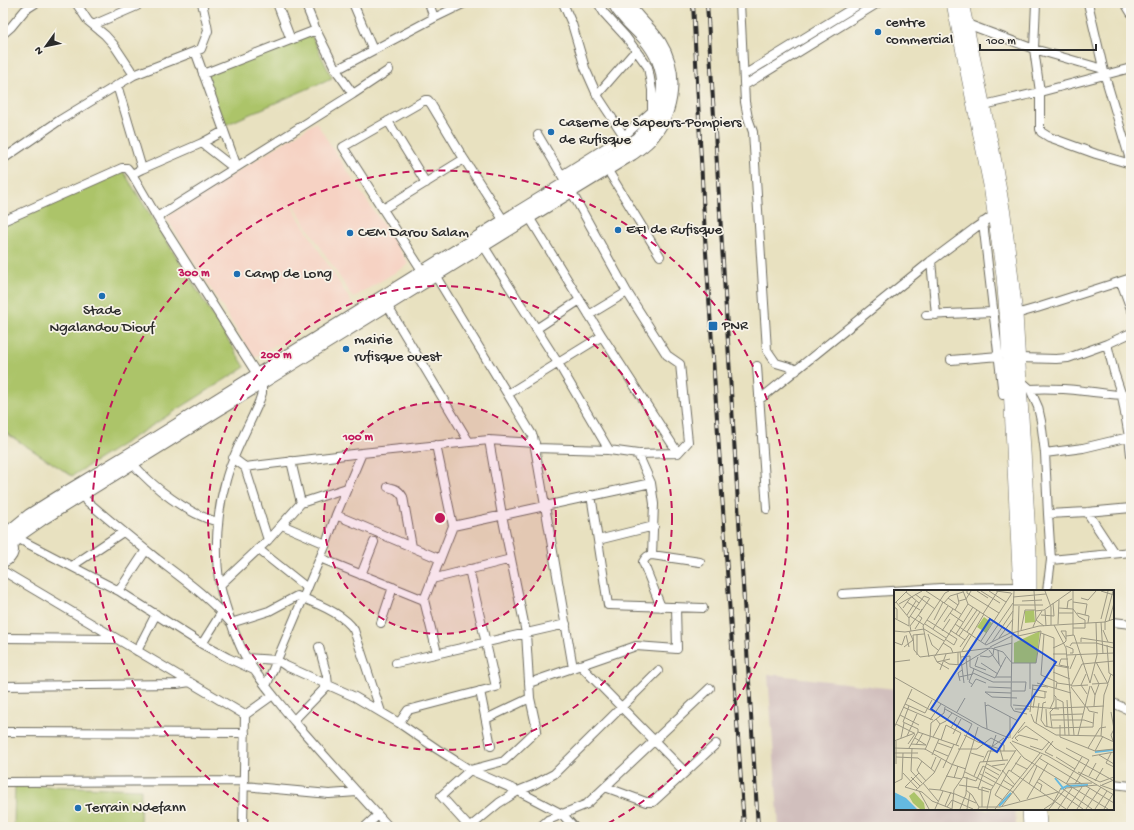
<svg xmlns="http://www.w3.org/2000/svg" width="1134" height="830" font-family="'Gochi Hand',sans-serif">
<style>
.built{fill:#f6d2c3}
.industrial{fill:#d1bfbd}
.green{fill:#acc469;stroke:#6c784a}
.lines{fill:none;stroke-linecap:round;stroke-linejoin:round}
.minor-casing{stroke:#6d6b5f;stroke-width:10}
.primary-casing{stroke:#6d6b5f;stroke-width:14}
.trunk-casing{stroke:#6d6b5f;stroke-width:14}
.minor{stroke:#fff;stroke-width:8}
.primary{stroke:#fff;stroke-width:12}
.trunk{stroke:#fff;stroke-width:13}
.rail-casing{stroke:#2b2b2b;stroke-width:4}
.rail{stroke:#f7f3e8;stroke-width:2.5;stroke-dasharray:8;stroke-linecap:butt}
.ring{fill:none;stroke:#c2185b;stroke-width:2;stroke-dasharray:7 5}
.poi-dot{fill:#1f6fb2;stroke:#f7f3e8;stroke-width:1.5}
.labels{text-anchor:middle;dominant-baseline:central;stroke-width:3.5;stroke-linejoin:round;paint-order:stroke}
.poi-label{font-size:15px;fill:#2b2b2b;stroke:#f7f3e8;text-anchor:start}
.inset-river{fill:none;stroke:#64b9e0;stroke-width:2}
.inset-road{fill:none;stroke:#9c9884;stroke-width:1}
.view{fill:#1d4ed8;fill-opacity:0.15;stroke:#1d4ed8;stroke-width:2}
.inset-edge{fill:none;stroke:#2b2b2b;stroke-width:2}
.centre{fill:#c2185b;stroke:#f7f3e8;stroke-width:2}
.ring-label{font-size:12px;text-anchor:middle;font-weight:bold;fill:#c2185b;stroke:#f7f3e8;stroke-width:3.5;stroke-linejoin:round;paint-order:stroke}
</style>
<rect width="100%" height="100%" fill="#f7f3e8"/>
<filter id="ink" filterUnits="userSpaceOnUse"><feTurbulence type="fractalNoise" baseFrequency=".025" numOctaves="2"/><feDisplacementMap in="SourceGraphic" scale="8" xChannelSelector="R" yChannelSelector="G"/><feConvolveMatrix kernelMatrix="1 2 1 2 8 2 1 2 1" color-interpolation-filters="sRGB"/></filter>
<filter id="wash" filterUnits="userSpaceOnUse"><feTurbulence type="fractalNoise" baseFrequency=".012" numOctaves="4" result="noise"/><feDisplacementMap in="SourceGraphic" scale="16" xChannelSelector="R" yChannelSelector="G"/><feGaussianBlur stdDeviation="0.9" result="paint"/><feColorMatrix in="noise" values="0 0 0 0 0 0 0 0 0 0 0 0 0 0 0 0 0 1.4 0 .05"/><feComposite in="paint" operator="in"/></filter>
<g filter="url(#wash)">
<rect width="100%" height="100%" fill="#e8e1c0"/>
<!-- built -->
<path class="built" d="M316,122L346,169L409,264L353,298L292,203L290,204L352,303L307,331L305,328L254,358L166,217Z"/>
<!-- industrial -->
<path class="industrial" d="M768,674L895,689V809H1015L1016,827H779Z"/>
<!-- green -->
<path class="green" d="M310,32L332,78L223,126L204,74Z
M123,171L245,367L72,476L3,431V225Z
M15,785L141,789L140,827H14Z"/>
</g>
<g filter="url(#ink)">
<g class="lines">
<defs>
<path id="minor" d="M76,3L88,21L105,35L114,45L134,75
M277,3L291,40
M305,3L316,30L336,70L353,94
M353,3L373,50
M429,3L434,18
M563,3L572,24L585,68L597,95L624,136
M598,3L604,13L626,37L648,67L652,90V111
M740,3L745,102L748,118L753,132L767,350L776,363L793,368L796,371
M1036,3L1034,49L1040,92V129L1041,132L1049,137L1096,154L1131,164
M1088,3L1105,76L1131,163
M1125,3L1131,13
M967,24L1034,49L1103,69
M93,25L137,6
M3,34L11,27L25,10L36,3
M195,51L237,167
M336,70L434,18L465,3
M203,74L316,30
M744,75L861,3
M117,85L142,169
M745,85L878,3
M597,95L636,50
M984,105L1040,92L1131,68
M388,121L426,183
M202,143L234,168
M3,159L60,120L134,75L201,49L208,31L207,25L202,3
M607,169L660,256
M132,174L142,169L202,143L224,131
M562,175L624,136L652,111L655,109
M383,209L464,159
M157,217L353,94L389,70
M529,217L602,336L678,453
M3,221L122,168H127L132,174L157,217L262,382V393L259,402C248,428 233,453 226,480C217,511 214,553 220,585C223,600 229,616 234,631C238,640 241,650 247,659C260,681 278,701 294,721C325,757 357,792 389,827
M983,222L1003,395
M483,245L558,363L609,450
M931,261L936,315
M423,272L343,147L425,100H428L431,104L464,159L504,221
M435,275L533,436L573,668
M1121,282L1131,309
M387,305L469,442
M1016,314L1037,308L1131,278
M589,315L627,292
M926,315L993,312
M536,329L580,300
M1131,333L1107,344L1114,372L1122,396L1129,437L1131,455
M1019,358L1056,359L1068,358L1107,344
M951,360L999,356
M757,366L767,509
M1020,380L1030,389L1038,407L1041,421L1045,453L1048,514L1051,560L1047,591
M1030,389C1048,388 1066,389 1084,391C1099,392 1115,396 1131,395
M508,394L602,336
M759,400L931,261L975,228L994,215
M436,445L453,526L424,600L437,653
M535,448L609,450L638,454L678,453L688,442L680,364L667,355L627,292L571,191L538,135
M1045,453L1083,448L1129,437
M638,454L651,483L654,504L652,555
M233,458L245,467L268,540
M291,461L301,503
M132,463C154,488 187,514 218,522
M245,467L362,453L489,440L535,443
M388,487C396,489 399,490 403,497L412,547
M80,495C105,517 131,538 157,559C183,579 210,598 231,623L269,611L297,596C314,602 344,614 354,630L381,712
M591,495L608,605L703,608
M1087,512L1114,553
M1048,514L1087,512L1131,508
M336,515L440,559
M282,525L326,544
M453,526L651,483
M17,538L119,591L202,644L228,658L254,670
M598,540L654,526
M258,549L307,588
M320,558L424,600
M1051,560L1131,552
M72,566L123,532
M3,571L245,715
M361,575L374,542
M432,579L511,559
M220,585L268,540L301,503L347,488
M119,591L146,550
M842,594L941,588L1019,587
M661,607L643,562C645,558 647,555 652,555L700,562
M1113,622L1131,624
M381,623L393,587
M3,638L116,639
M202,644L222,612
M137,651L156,614
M246,658L277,660L286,666L355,697L399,723L437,749L470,770L518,791L562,814L574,827
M396,663L566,624
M580,665L685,772
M529,683L636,646L677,649L676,607
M3,686L177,684L190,682
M266,686L326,544L336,515L362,453
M480,691L491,746
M1113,703L1131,711
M245,715L273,695
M486,719L530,698
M294,720L328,685L327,676L319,647
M399,723L408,710L496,687L469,569
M3,732L245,733
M3,782L244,781
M1113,784L1131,786
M244,786L329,794L357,792
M605,787L646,802H653L716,744
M243,827L245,715
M365,827L378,815
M469,827L441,796L470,770L504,761L537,730L530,698L526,633L502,515L489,440
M470,827L499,803L518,791L533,785L554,774L658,671
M540,827L548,820L587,804L710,688"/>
<path id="primary" d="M3,537L30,515L57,498L140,448L504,221L638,139C667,108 673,72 644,38C633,26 621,17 614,3
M11,545L22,533L42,519L529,217L632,154C640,148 648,143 653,136C674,110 678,72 660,43C651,29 636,18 627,3
M3,561C13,557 15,548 7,541"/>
<path id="trunk" d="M953,3L990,185L1003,276L1007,324L1020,591
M962,3L993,151L1004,214L1009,254L1016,314L1030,554V591
M1029,809L1030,827
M1039,809L1040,827"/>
</defs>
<!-- minor casing -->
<use href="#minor" class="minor-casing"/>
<!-- primary casing -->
<use href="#primary" class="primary-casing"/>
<!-- trunk casing -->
<use href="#trunk" class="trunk-casing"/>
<!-- minor -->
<use href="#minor" class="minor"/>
<!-- primary -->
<use href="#primary" class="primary"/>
<!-- trunk -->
<use href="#trunk" class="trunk"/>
<defs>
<path id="rail" d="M693,3L705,237L744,827
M707,3L758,827"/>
</defs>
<!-- rail casing -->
<use href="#rail" class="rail-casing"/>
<!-- rail -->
<use href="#rail" class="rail"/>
</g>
</g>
<!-- distance rings -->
<circle cx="440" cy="518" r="116" fill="#c2185b" fill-opacity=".12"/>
<g class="ring">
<circle cx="440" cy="518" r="116"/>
<circle cx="440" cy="518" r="232"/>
<path d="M279 827A348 348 0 1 1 601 827"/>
</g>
<!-- markers -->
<g class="poi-dot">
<circle cx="878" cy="32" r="4"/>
<circle cx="551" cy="132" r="4"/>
<circle cx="618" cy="230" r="4"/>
<circle cx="350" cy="233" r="4"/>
<circle cx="237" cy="274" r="4"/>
<circle cx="102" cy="296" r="4"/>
<rect x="708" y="321" width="10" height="10" rx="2"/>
<circle cx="346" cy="349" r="4"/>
<circle cx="78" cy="808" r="4"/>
</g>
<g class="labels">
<!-- poi labels -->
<g class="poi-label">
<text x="886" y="23">centre<tspan x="886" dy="17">commercial</tspan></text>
<text x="559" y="123">Caserne de Sapeurs-Pompiers<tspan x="559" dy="17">de Rufisque</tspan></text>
<text x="626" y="230">EFI de Rufisque</text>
<text x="358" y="233">CEM Darou Salam</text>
<text x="245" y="274">Camp de Long</text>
<text x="102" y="311" text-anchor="middle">Stade<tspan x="102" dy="17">Ngalandou Diouf</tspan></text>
<text x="722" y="326">PNR</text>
<text x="354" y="340">mairie<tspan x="354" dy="17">rufisque ouest</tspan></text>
<text x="86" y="808">Terrain Ndefann</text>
</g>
</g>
<!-- overview -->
<g transform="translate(894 590)">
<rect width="220" height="220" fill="#e8e1c0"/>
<path d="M140,20L141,32L131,33V21ZM90,27L98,33L92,43L83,37ZM146,41L142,73H120V53ZM20,202L30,213L31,219H26L19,213L15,206Z" fill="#acc469"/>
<path d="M0,202L12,208L23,219H0Z" fill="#64b9e0"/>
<path class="inset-river" d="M201,162L219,160M161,188L169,198M167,199L173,196L194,195M107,214L117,203M105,216L115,205"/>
<path class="inset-road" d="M32,1L67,24M69,1L74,14L118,43M73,1V3L105,23M83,1L94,8M87,1L106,13M95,1L112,12M102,1L117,3M151,1L157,17V35M207,1L220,5M12,2L25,13M21,4L41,19M119,7L152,4M54,8L64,15M187,8L194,10L202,1M65,11L72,9L77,1M128,11L148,10M2,12L15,28V36M13,12L26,20M179,12L193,14L191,25M50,13L56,6L69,2M0,14L13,1M5,14L28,1M119,15H149M0,17L3,19V29M9,18L17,7M165,18L179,19L185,27L191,30V38H179M28,19L26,23L36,8M173,19L174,11L178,9M61,20L65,13L63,4M151,20L152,36M141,21L150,20L177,1M148,21L142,30L150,36M56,23L69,32M165,23H179M183,23L195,26L194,33M89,24L104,1M13,25L22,11M147,25L160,26L159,13M16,26L30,35M0,28L15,36M15,28L30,6L35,8M207,29L214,1M33,30L63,49L60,55L51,49M40,30L49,12M215,31L220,13M50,32L59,19M207,32L209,64M31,34L52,48M61,34L92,55M164,34L165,10M160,35L172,58L180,145M139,37L142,30L140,1M21,39L28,28L24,25M39,39L54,16M56,40L71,50M127,40L131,20H141M209,40L214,52M211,40V32L219,1M0,41L11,42L30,39L50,51M17,41L16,36L26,23M48,41L56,29M73,42L86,22M118,42L120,1M118,43L145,36L211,32L220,29M147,43L160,48V110L156,119M30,44L19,45L20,60L26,67L97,58L109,62L118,73H142L147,41L124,46L125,16M34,44L38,55L44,60M62,44L79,17M150,44L147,85L163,92L162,98M12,45L15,57M118,45L117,116L120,121L133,124M179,45V1M65,46L83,20M172,46L180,45L196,93M105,48L119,29M87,51L118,3M0,52L8,55L11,46M98,52L119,21M187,52V48L220,53M49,53L57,58L59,63M170,53L172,51V41H167L172,49M91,54L119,13M92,55L116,43M213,55L215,83L220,86M172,56L179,59V63H176M176,56L178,53H202L220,58M10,57L19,50L15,41M66,57L76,43M96,57L118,46M159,58L170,53M95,60L107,77M104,60L105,74M68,61L90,24M66,62L70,93M159,64H173M23,65V44M173,65L220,63M40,66L43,72L56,69M41,66L74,14M86,66L95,67L99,65L100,58L118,53M35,67L29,36L51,3L55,1M67,67L76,66V77L101,88M72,67L74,90M84,67L81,76L92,80M174,69H167L165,75L175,77M50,71L55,74L68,75L96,58M0,72L16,70M43,72L55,79M202,72L214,94L210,105L207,146M87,73L104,84M64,75V62M159,75L175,78M176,79L182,65M46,80L52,64M159,82L176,89M79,83L99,92H117M192,84L187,95L193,104M200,84L205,94L201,105M0,87L88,137L115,148M65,87L79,84M102,87H117M101,88L112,67M66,91L64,83L68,80M143,93L177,103M163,93L177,95M196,93L203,65L202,33M78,94L75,92L80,79M198,94L214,93L217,84M138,95L154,97M194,95L177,96L188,74L220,71M197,96L201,105L200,116M77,97L82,89L92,93M94,97L117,98M177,97L192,117L210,116M136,99V73M138,99L153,102M118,101H131L132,92H118M91,102L98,107L123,108M91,102L117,103M160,105L162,107V118M138,106L151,108V102M14,108L40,122M163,109L169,112L171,145M173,110L175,145M91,112L93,139M152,112L149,113L147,130L151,136L159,138L199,137L200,123M11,114L31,123L38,110M119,115L165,119M15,116L9,132L24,139V142L65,156M91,116L94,115L124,131M9,117L39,130M193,117L195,121L204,123M139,118L141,106M51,119L78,134M121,119H135M152,119L153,137M63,122L71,108M136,122L139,95M217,122L220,139M137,124L140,132L162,145L207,146L220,152M6,125L25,135M156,125L189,124M36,130L47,114M158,130H190L199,133M142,133L145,113M2,134L20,143M46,134L52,131L58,123M166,135V147L201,161L220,159M63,136L81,147M0,138L18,99M57,138L63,127M158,138L156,122L160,118L191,117M124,143L132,136L155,152L148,160L136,156M59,144L67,129M70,145L84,152L106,159L109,170M184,145L196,96M13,146L23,124M39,147L46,134L42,129M7,148L10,133M116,148V127M118,149L131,132M47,150L52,135L67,143L62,155M0,151L21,143M2,151V174M118,151L154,166L220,205M124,151L121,148L125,145L144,150M219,151L217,145L220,139M116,152L130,168L214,219M155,152L161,158L220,191M44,153L58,158M14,154L21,144M17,154L32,155L21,148M22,155L29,143M99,156L110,148M0,158L31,159L57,174L72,179M15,158L24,142M18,158L17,181L28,193M172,158L195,170L181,194M194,158L206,138L212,137M64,159H83L97,148L110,155V161M31,160L36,148L37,133L50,123L51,117M40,160L54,166M201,161L209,146M0,163H24M77,163L90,167M217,163L212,173L220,177M38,165L45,149M205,165L220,174M159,166L151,162L159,151M198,166L220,162M2,167L24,168L41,182M162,167L181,179M145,168L188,194M89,172L94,161H121M121,173L133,179M93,174L107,181M98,176L111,174M49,178L60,154M37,179L42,167M108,180L121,195M117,181L127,166M71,182L99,196M91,182L103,189M184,182L206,192L220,187M9,183L23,198M25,183L23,180L28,171M86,184L119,202L126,211M52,186L68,189M80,186L86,172L114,170M195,186L202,173M17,187L26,196M69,187L82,191L89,176L105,185M60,188L64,176M145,189L189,219M109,190L120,197M32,191L25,183L11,197L28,202L38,211L58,219M201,191L209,178M143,192L148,195L146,201M0,193L8,189L9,163M29,193L44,211M135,194L143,176M172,194L188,167M173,194L198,193M65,195L85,198M206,195L220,200M208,195L220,190M192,196L220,213M35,199L46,200L78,134M169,199L198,219M22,200L40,183L47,169M46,200L61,204L82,213M72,200L78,205L85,217M25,201L35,219M95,202L84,199L102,145M133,209L154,173M109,210L101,205L115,180L172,219M51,216L57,202M108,216L148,165M53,217L58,210L79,219M88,217V197L97,200M41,219L49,201M58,219L60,200L69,187L84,137M66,219L72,204L73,187M73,219L76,203M84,219L85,217H106L164,202M93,219L97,200L122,160M101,219L146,163M150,219L159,213L167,198M155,219L172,198L203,195M164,219L178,198M173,219L188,197M183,219L196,198M192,219L207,197M201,219L213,201M210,219L219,204"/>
<path class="view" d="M96,29L162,72L103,162L37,119Z"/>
<rect width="220" height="220" class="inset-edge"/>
</g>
<circle cx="440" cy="518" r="6" class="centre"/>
<g class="ring-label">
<text x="194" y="276">300 m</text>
<text x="276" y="358">200 m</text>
<text x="358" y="440">100 m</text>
</g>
<!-- margin -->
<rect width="1134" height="830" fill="none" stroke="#f7f3e8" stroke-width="16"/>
<!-- north arrow -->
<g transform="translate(46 46) rotate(237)" stroke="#f7f3e8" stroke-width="3" paint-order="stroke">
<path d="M0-3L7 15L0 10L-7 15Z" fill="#2b2b2b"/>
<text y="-6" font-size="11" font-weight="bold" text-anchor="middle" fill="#2b2b2b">N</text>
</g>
<!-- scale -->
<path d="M980 44v6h116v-6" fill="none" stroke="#2b2b2b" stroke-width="2"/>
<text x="986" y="44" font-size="12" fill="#2b2b2b" stroke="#f7f3e8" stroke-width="3" paint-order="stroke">100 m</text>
</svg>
